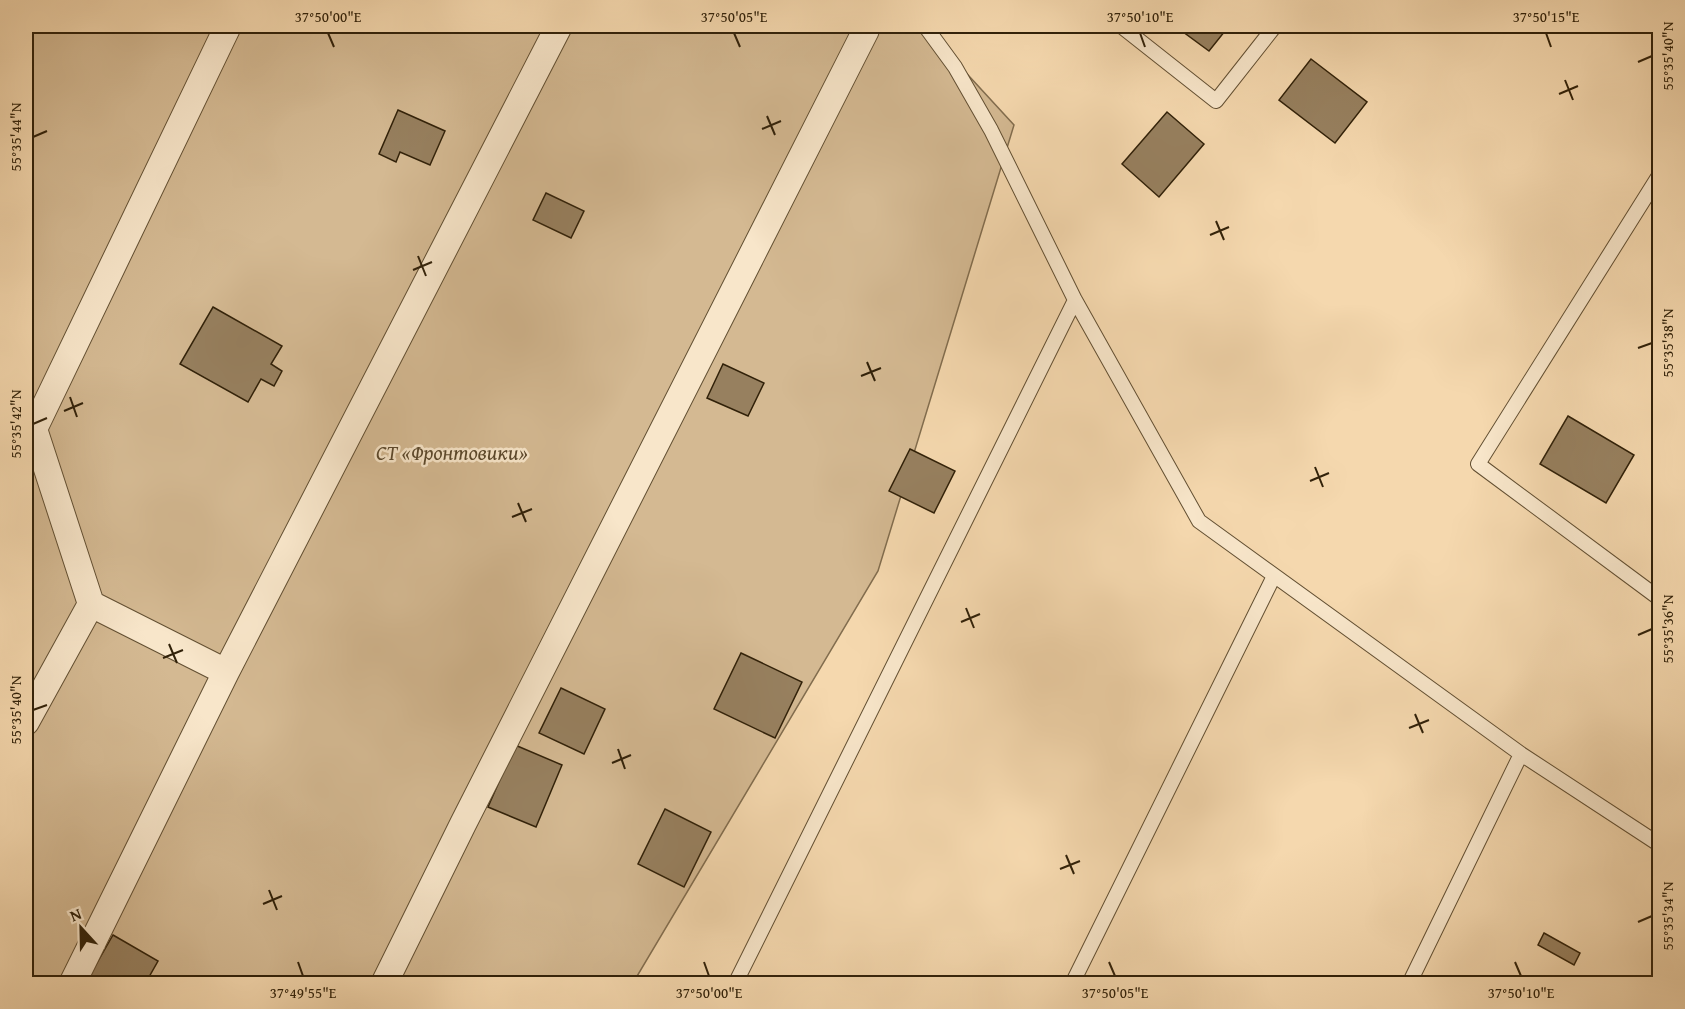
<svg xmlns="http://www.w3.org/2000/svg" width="1685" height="1009" font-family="'Gentium Book Plus',serif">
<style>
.green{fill:#d4b992;stroke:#826d4e;stroke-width:1.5}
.building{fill:#97805f;stroke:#312109;stroke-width:1.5}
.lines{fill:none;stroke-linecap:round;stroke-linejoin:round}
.lane-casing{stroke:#624f32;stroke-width:16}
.street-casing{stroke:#624f32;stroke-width:28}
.lane{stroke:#f8e6ca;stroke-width:14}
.street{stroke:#f8e6ca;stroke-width:26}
.ticks{fill:none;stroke:#312109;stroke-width:2}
.labels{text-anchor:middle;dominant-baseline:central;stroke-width:5;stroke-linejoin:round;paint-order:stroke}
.park-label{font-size:21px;font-style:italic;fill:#5a472b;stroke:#f8e6ca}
.neatline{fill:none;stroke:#312109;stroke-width:2}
.ticks-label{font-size:15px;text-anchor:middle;fill:#312109}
</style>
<rect width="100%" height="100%" fill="#f5d8ae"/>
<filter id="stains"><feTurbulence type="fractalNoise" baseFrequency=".00333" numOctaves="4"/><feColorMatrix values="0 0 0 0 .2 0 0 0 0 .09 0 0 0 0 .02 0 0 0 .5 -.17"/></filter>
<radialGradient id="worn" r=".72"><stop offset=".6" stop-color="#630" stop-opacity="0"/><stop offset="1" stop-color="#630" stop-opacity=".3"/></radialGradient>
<!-- green -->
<path class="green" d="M26,26H923L1014,125L878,571L633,983H26Z"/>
<!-- building -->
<path class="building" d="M1175,26H1229L1209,51Z
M1311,59L1367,102L1335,143L1279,100Z
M398,110L445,131L430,165L400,152L396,162L379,154Z
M1167,112L1204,144L1159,197L1122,164Z
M546,193L584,211L571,238L533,220Z
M213,307L282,346L271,364L282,371L274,386L261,379L248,402L180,364Z
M723,364L764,383L748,416L707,398Z
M1568,416L1634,455L1606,503L1540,464Z
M910,449L955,471L934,513L889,491Z
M741,653L802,682L775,738L714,709Z
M561,688L605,709L584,754L539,733Z
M515,745L562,765L536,827L488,807Z
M665,809L711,832L684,887L638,864Z
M1544,933L1580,953L1574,965L1538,945Z
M113,935L158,961L145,984H104L90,975Z"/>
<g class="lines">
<defs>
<path id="lane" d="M925,26L955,67L991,130L1075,300L1199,521L1521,754L1660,845
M1121,26L1216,101L1275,26
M1660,174L1478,464L1660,599
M735,984L1075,300
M1072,984L1274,576
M1409,984L1521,754"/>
<path id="street" d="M91,604L226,672
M26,722L91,604L34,429L228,26
M72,984L226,672L559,26
M384,984L463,824L866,30L862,26"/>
</defs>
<!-- lane casing -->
<use href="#lane" class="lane-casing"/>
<!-- street casing -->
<use href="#street" class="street-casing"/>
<!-- lane -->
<use href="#lane" class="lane"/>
<!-- street -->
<use href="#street" class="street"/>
</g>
<!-- ticks -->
<path class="ticks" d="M328,33L334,47M734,33L740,47M1140,33L1145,47M1546,33L1551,47M1638,62L1652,56M1565,80L1573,100M1559,94L1578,86M767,116L775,135M762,129L781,121M33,137L47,131M1216,221L1224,240M1210,235L1229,227M418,256L426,276M413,270L432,262M1638,348L1652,343M867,362L875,381M861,376L881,368M70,397L77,417M64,411L83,403M33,424L47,418M1315,467L1323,487M1310,481L1329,473M518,503L526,522M512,517L532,509M966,608L974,628M961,622L980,614M1638,635L1652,629M169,644L177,663M163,658L183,650M33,710L47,705M1415,714L1423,733M1409,728L1429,720M618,749L625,769M612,763L631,755M1066,855L1074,874M1060,869L1080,861M269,890L277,910M263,904L282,896M1638,922L1652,916M298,962L303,976M704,962L709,976M1109,962L1115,976M1515,962L1521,976"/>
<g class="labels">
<!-- park labels -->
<g class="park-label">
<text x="452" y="452">СТ «Фронтовики»</text>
</g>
</g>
<!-- margin -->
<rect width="1685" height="1009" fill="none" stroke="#f5d8ae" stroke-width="66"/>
<!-- north arrow -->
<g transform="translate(81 928) rotate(338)" stroke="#f8e6ca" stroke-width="4.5" paint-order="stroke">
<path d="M0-4.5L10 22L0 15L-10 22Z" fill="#312109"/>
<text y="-9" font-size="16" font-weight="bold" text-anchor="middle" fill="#312109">N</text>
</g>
<rect x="33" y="33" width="1619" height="943" class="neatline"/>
<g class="ticks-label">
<text x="328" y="22">37°50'00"E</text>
<text x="734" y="22">37°50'05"E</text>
<text x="1140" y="22">37°50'10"E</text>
<text x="1546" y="22">37°50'15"E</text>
<text transform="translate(1668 56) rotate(-90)" y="5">55°35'40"N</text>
<text transform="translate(16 137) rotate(-90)" y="5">55°35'44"N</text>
<text transform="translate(1668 343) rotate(-90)" y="5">55°35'38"N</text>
<text transform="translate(16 424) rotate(-90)" y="5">55°35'42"N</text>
<text transform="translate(1668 629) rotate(-90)" y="5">55°35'36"N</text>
<text transform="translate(16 710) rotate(-90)" y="5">55°35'40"N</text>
<text transform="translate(1668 916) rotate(-90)" y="5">55°35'34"N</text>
<text x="303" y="998">37°49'55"E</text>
<text x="709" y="998">37°50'00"E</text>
<text x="1115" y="998">37°50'05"E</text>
<text x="1521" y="998">37°50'10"E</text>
</g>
<rect width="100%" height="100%" filter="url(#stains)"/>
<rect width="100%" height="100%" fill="url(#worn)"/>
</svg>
